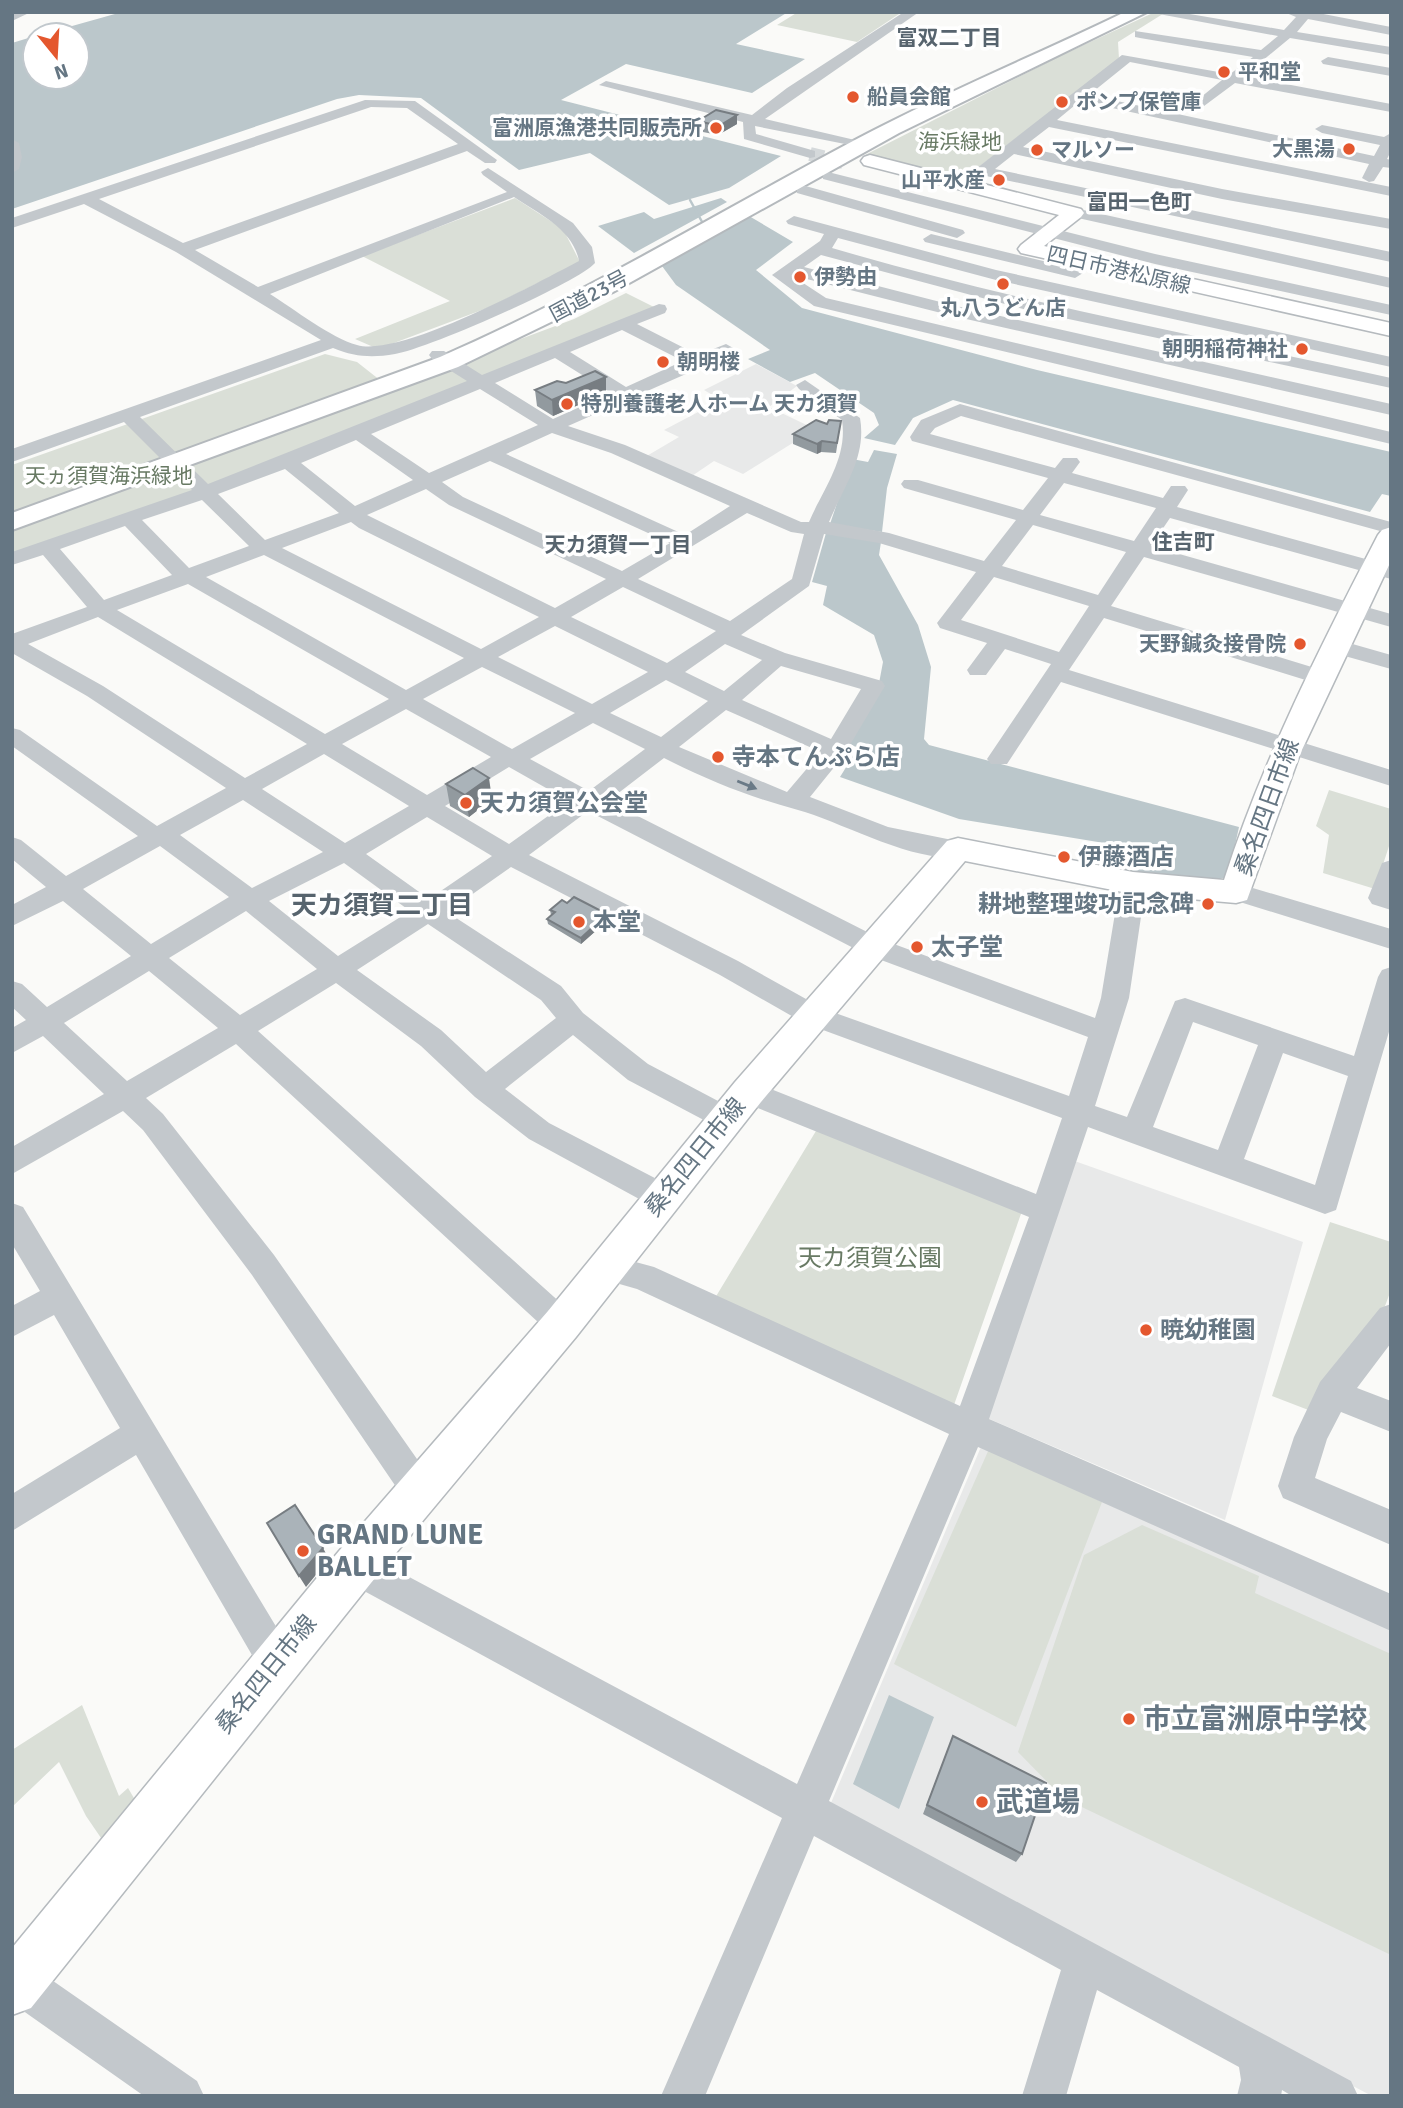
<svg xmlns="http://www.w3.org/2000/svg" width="1403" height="2108" font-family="Signika,'Noto Sans JP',sans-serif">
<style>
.built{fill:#e8e9e9}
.green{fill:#dadfd7}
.water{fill:#bbc7cb}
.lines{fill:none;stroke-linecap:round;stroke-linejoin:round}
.stream{stroke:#bbc7cb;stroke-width:2.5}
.minor-tunnel{stroke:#d5d9db;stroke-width:14;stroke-dasharray:14 7;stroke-linecap:butt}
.major-casing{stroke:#b5babe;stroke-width:3}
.highway-casing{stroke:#b4b9bd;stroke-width:4}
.minor{fill:#c3c8cc;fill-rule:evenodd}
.major{fill:#fff;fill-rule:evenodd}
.highway{fill:#fff;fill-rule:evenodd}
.wall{fill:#929a9f}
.shaded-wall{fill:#777d82}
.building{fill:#aab3b9;stroke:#777d82;stroke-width:2}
.oneway{fill:#6a7a87}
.poi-dot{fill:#e4572e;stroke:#fff;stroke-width:2.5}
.labels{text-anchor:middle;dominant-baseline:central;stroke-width:7;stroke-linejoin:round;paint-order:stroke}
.far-neighbourhood-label{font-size:21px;font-weight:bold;fill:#57646e;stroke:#fff}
.far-poi-label{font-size:21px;font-weight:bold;fill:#657683;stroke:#fff;text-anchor:start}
.far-park-label{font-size:21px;fill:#687a64;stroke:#fff}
.far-street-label{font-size:21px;fill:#657683;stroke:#fff}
.poi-label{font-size:24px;font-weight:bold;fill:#657683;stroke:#fff;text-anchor:start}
.street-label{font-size:24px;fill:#657683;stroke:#fff}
.park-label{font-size:24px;fill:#687a64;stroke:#fff}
.neighbourhood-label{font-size:26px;font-weight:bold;fill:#57646e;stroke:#fff}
.near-poi-label{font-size:28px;font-weight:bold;fill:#657683;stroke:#fff;text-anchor:start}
</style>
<rect width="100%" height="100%" fill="#fafaf8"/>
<!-- built -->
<path class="built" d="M756,364L797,386L769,407L815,429L743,474L714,461L689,478L645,457L679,437L664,430L721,400L704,390Z
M1069,1159L1303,1242L1225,1520L987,1418Z
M983,1442L1391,1628V2096H1372L828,1810Z"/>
<!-- green -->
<path class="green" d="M798,12H902L857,42L777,25Z
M1155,12H1166L1118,42L1119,59L967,176L955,180L865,155L1062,55Z
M515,198L563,229L580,262L490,307L378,349L355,339L450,301L362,256Z
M626,293L654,307L281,459L12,555V465L325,354L357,362L390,388L574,319Z
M1329,790L1391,809V840L1375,889L1323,873L1329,835L1316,826Z
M819,1126L1022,1211L954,1405L712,1303Z
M1330,1222L1391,1242V1290L1382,1314L1311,1411L1272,1396Z
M989,1449L1102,1502L1016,1727L894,1664Z
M1142,1525L1259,1576L1255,1593L1391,1654V1955L1063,1798L1018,1752L1084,1555Z
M82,1705L119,1796L128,1788L144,1815L112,1854L86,1816L59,1762L12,1807V1750Z"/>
<!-- water -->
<path class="water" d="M122,12H788L736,44L805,59L752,93L626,64L561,100L781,156L729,188L669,205L590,153L519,170L421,98L359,95L337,99L12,209V43L35,36V77H77V35H40Z
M721,198L727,202L634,253L598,226L644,212L654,219Z
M749,216L793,242L756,270L802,308L1037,370L1391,452V496L1382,494L1370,512L953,400L913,418L895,445L864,438L879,425L874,413L815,373L790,382L748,359L770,350L676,285L662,266Z
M874,450L897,454L887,488L882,532L830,524L852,459L868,462Z
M826,533L881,542L879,555L918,625L931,667L924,739L929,745L1239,827L1228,877L1211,881L1104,869V843L959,819L840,777L858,748L846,742L877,694L883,662L874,635L823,605L827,586L812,582Z
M889,1695L934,1717L899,1809L853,1784Z"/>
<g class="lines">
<!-- stream -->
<path class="stream" d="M690,200L706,229"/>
<!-- minor-tunnel -->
<path class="minor-tunnel" d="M810,154L843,162"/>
<defs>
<path id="major" d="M870,155L1081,209L1084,213L1081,217L1044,246L1391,323V336L1021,253L1018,249L1021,245L1059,215L864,165L861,161L864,157Z
M1391,527V561L1300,754L1247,900L1236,903L1133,894L965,861L761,1102L576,1337L371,1583L31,2008L12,2015V1948L339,1551L548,1311L735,1082L947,841L958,838L1133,872L1224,880C1263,759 1320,647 1378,535L1382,530Z"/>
<path id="highway" d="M1125,12H1147L899,133L613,292L458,367L12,530V513L440,357C583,295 715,214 853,141C941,94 1034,56 1125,12Z"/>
</defs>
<!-- major casing -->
<use href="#major" class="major-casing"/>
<!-- highway casing -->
<use href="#highway" class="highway-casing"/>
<!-- minor -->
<path class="minor" d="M13,12H31L12,21Z
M904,12H919L765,119L855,140V146L755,126L756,134L815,151V157L810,158L744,139L743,122L599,85L606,81L752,115L787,88Z
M1148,12H1178L1284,30L1296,17L1284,12H1313L1391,27V35L1308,19L1297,32L1391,47V55L1290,38L1244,76L1391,104V112L1235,83L1200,109L1195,108V102L1222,80L1130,62L1089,95L1374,156L1380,145L1322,133L1315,129L1322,125L1384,137L1391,133V151L1387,159L1391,160V168L1383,167L1374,181L1369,182L1362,178L1369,164L1080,101L1057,120L1391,187V196L1049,127L1023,147L1222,189L1391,219V229L1222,199L1014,154L995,169L1391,252V262L986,176L969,189H959V183L977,168L1122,55L1230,74L1253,57L1140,38L1135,37V31L1261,50L1278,36Z
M1328,57L1391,68V76L1323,64L1321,61Z
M365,100L415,101L497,160L495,163H485L467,151L195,250L258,287L507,192L483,175L481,172L488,168L573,223L592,247L595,263C578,283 424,350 395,354C372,358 355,357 333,348L140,417L208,484L467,381L432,359L429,355L432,351H444L482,375L659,304L665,305L667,309L665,313L637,324L698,355L726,344L735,349L704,366L568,426L625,445L801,522H809C823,489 848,458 842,420L799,389L796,385L805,380L860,418C867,457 843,488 829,522L889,533L984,561L1016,520L904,488L901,484L904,480H918L1023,510L1048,478L912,441L910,437L921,420L960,404L1391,522V534L961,416L935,428L930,434L1055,468L1063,458H1077L1080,462L1072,473L1163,498L1171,486H1185L1188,490L1177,507L1391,566V579L1170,518L1151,546L1391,614V627L1144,557L1111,606L1328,672L1331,677L1328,682H1312L1104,618L1069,670L1391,770V786L1061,682L1007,764H991L987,759L1051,664L1005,649L986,675H970L967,670L987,643L940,628L937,623L976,572L879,543L824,534L809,586L741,635L785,653L882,681L885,686L844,755L810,797L888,827L967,843L970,849L967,855C921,868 843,822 798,810C752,798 707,780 664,758L608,801L883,940L1095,1018L1101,998L1120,883L1124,877L1133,874L1142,877L1146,883L1129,998L1095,1106L1127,1117L1175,1001L1185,998L1354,1056L1378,977L1382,970L1391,967V1025L1336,1210L1325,1214L1088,1127L989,1419L1391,1594V1631L978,1447L829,1801L1351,2081L1358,2096H1292L1282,2090L1281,2096H1237L1241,2080L1239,2067L1097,1990L1066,2096H1022L1061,1970L814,1836L705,2096H661L782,1818L342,1579L337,1567L342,1555L355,1549L368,1555L797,1784L949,1434L637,1289L595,1277L590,1267L595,1257L606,1254L654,1267L960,1406L1029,1217L738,1100L734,1092L738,1084L748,1081L758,1084L1036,1194L1062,1118L804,1023L720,975L511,867L447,912L561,986L583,1013L648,1064L737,1111L741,1119L737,1127L727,1131L717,1127L628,1080L573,1035L505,1089L549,1123L674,1188L678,1197L674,1206L663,1210L652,1206L529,1139L475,1097L421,1046L336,983L258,1031L573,1314L578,1324L573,1334L562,1338L551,1334L236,1044L146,1098L163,1114L274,1255L431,1479L436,1491L431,1503L419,1508L407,1503L252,1275L143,1130L123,1111L12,1174V1147L104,1094L43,1036L12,1053V1028L26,1020L12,1007V981L22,984L47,1007L131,956L63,901L12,926V905L46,887L12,859V837L21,840L66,876L138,836L12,746V728L20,730L157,826L226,788L87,696L12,653V634L87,607L43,555L12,565V552L192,490L124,422L12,462V449L321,340L176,252L84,204L12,228V218ZM371,107L407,108L458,144L183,243L99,199ZM514,197C539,214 573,229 579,261C537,283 400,358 357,345C331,338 294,309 270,294ZM622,330L683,361L626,387L570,352ZM555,358L611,393L553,419L495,383ZM480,389L538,425L429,473L371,434ZM552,433L611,453L730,506L685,535L506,454ZM356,440L413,480L355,506L301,463ZM490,461L670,543L622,571L463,497L442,482ZM285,469L339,513L265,540L218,494ZM1064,483L1156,508L1134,541L1040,515ZM426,489L449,505L606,579L555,608L367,515ZM202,500L249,546L189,568L142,520ZM747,513L791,532L804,534L792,579L730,621L638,579ZM351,522L359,528L539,617L481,649L282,548ZM1033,525L1126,552L1098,595L1002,566ZM125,526L172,575L104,600L60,549ZM264,555L464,658L406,690L206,577ZM994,577L1089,606L1059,652L961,620ZM188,584L389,699L325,734L117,610ZM623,587L716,631L667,663L571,617ZM98,617L307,744L245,778L103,686L28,644ZM555,626L648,672L592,704L498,657ZM725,644L762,660L724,691L685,672ZM781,666L861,689L831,739L742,700ZM482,667L575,713L512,749L423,699ZM666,680L708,701L661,737L610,713ZM406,709L491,757L427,795L342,744ZM726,710L821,752L787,792L679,747ZM593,723L645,749L589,791L530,759ZM324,754L409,806L345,843L262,789ZM509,767L569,801L509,844L445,806ZM243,800L323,852L252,888L180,835ZM588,811L865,954L1088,1037L1069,1096L824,1009L738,961L529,855ZM427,817L492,856L429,899L366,854ZM160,846L229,897L151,944L83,889ZM344,863L410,911L338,956L269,901ZM246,911L317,969L240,1015L169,958ZM428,924L541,1000L556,1018L486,1072L441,1030L357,970ZM149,971L218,1028L127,1081L64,1023ZM1193,1022L1258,1045L1218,1150L1153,1127ZM1283,1053L1348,1076L1315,1185L1244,1159Z
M12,139L19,143L22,157L19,169L12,173Z
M828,172L1155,254L1391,305V315L1155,264L823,179V173Z
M802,185L963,230L965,233L957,238L797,193V187Z
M1074,208L1391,278V288L1069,216V210Z
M794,216L996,270L1391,357V367L996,280L838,238L832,248C1016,302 1204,337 1391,378V388L1031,311L821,255L804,267L952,305L1391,404V415L953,316L791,275L826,298L1391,432V444L814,306L772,275L820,241L824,234L788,224L786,221Z
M931,234L1081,270L1083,273L1075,278L925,242L923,239Z
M1335,639L1391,655V669L1327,651L1324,646Z
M1391,860V910L1372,904L1368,898L1382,863Z
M1236,883L1391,929V949L1227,898L1223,892L1227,886Z
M12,1203L23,1207L289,1648L295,1661L289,1674L276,1680L263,1674L136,1455L12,1531V1494L120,1428L54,1315L12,1337V1306L40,1291L12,1244Z
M1391,1304V1343L1357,1388L1391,1401V1432L1341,1412L1327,1439L1315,1478L1391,1510V1545L1283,1498L1278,1486L1294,1437L1320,1382L1380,1308Z
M18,1961L33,1967L197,2081L204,2096H144L12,2003V1963Z"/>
<!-- major -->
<use href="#major" class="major"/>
<!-- highway -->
<use href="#highway" class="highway"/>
</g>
<!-- wall -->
<path class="wall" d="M698,121L737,124L718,135L698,131Z
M606,377V393L553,416L537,406L535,390L566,383Z
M841,421L836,453L821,452L817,454L793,444V434Z
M446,784L492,799L469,817L450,806Z
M567,903L608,920L581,944L548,924L547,919L551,915L550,910Z
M953,1736L1022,1854L1016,1862L923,1814Z"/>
<!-- shaded-wall -->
<path class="shaded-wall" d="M737,115V124L718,135L719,126Z
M606,377V393L553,416L552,400Z
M822,441L821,452L817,454V444Z
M489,778L492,799L469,817L465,795Z
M607,914L608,920L581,944V938Z
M323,1548L329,1559L306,1587L299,1576Z"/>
<!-- building -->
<path class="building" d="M716,110L737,115L719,126L698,121Z
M595,371L606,377L552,400L535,390L557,381L566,383Z
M816,420L827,424L829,420L841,421L837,443L822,441L817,444L793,434Z
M473,768L489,778L465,795L446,784Z
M574,897L607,914L581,938L547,919L555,912L550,910L562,900L567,903Z
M295,1505L323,1548L299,1576L267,1523Z
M953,1736L1046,1783L1022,1854L927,1805Z"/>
<!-- one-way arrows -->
<defs><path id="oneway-solid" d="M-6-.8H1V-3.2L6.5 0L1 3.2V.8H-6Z" transform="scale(1.75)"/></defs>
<use class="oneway" href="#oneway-solid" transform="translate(747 785) rotate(22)"/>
<!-- markers -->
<g class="poi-dot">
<circle cx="1224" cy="72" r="7"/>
<circle cx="853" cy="97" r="7"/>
<circle cx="1062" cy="102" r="7"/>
<circle cx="716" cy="128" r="7"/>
<circle cx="1349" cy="149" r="7"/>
<circle cx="1037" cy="150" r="7"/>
<circle cx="999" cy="180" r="7"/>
<circle cx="800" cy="277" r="7"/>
<circle cx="1003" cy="284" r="7"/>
<circle cx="1302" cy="349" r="7"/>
<circle cx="663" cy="362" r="7"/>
<circle cx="567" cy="404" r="7"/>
<circle cx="1300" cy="644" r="7"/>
<circle cx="718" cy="757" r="7"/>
<circle cx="466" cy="803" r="7"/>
<circle cx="1064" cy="857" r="7"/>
<circle cx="1208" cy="904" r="7"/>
<circle cx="579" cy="922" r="7"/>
<circle cx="917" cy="947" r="7"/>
<circle cx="1146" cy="1330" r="7"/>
<circle cx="303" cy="1551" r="7"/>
<circle cx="1129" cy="1719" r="7"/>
<circle cx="982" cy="1802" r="7"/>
</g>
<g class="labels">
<!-- far-neighbourhood labels -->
<g class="far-neighbourhood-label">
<text x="949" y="38">富双二丁目</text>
<text x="1139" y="202">富田一色町</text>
<text x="1183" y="542">住吉町</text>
<text x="618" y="545">天カ須賀一丁目</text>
</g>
<!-- far-poi labels -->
<g class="far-poi-label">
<text x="1238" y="72">平和堂</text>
<text x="867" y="97">船員会館</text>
<text x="1076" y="102">ポンプ保管庫</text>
<text x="702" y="128" text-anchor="end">富洲原漁港共同販売所</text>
<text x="1335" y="149" text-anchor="end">大黒湯</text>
<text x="1051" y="150">マルソー</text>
<text x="985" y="180" text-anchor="end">山平水産</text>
<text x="814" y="277">伊勢由</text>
<text x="1003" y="308" text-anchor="middle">丸八うどん店</text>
<text x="1288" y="349" text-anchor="end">朝明稲荷神社</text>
<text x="677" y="362">朝明楼</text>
<text x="581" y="404">特別養護老人ホーム 天カ須賀</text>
<text x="1286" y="644" text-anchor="end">天野鍼灸接骨院</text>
</g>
<!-- far-park labels -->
<g class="far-park-label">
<text x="960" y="142">海浜緑地</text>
<text x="109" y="476">天ヵ須賀海浜緑地</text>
</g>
<!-- far-street labels -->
<g class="far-street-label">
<text transform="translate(1119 270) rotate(13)">四日市港松原線</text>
<text transform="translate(589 296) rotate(-28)">国道23号</text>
</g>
<!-- poi labels -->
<g class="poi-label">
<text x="732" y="757">寺本てんぷら店</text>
<text x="480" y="803">天カ須賀公会堂</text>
<text x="1078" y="857">伊藤酒店</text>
<text x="1194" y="904" text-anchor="end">耕地整理竣功記念碑</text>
<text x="593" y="922">本堂</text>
<text x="931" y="947">太子堂</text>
<text x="1160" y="1330">暁幼稚園</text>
</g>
<!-- street labels -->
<g class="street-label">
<text transform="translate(1267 807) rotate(-70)">桑名四日市線</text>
<text transform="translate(695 1157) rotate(-51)">桑名四日市線</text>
<text transform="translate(266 1674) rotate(-51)">桑名四日市線</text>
</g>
<!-- park labels -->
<g class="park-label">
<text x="870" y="1258">天カ須賀公園</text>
</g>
<!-- neighbourhood labels -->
<g class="neighbourhood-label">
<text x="382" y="906">天カ須賀二丁目</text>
</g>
<!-- near-poi labels -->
<g class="near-poi-label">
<text x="317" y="1535">GRAND LUNE<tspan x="317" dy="32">BALLET</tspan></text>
<text x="1143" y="1719">市立富洲原中学校</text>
<text x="996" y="1802">武道場</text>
</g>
</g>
<!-- border -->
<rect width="1403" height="2108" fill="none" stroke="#657683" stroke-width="28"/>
<!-- north arrow -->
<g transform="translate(56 56) rotate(162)"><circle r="33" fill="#ffffff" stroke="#c1c8cd" stroke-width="2"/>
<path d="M0-5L12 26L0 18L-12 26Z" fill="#e4572e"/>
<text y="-10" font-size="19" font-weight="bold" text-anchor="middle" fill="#657683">N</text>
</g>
</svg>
